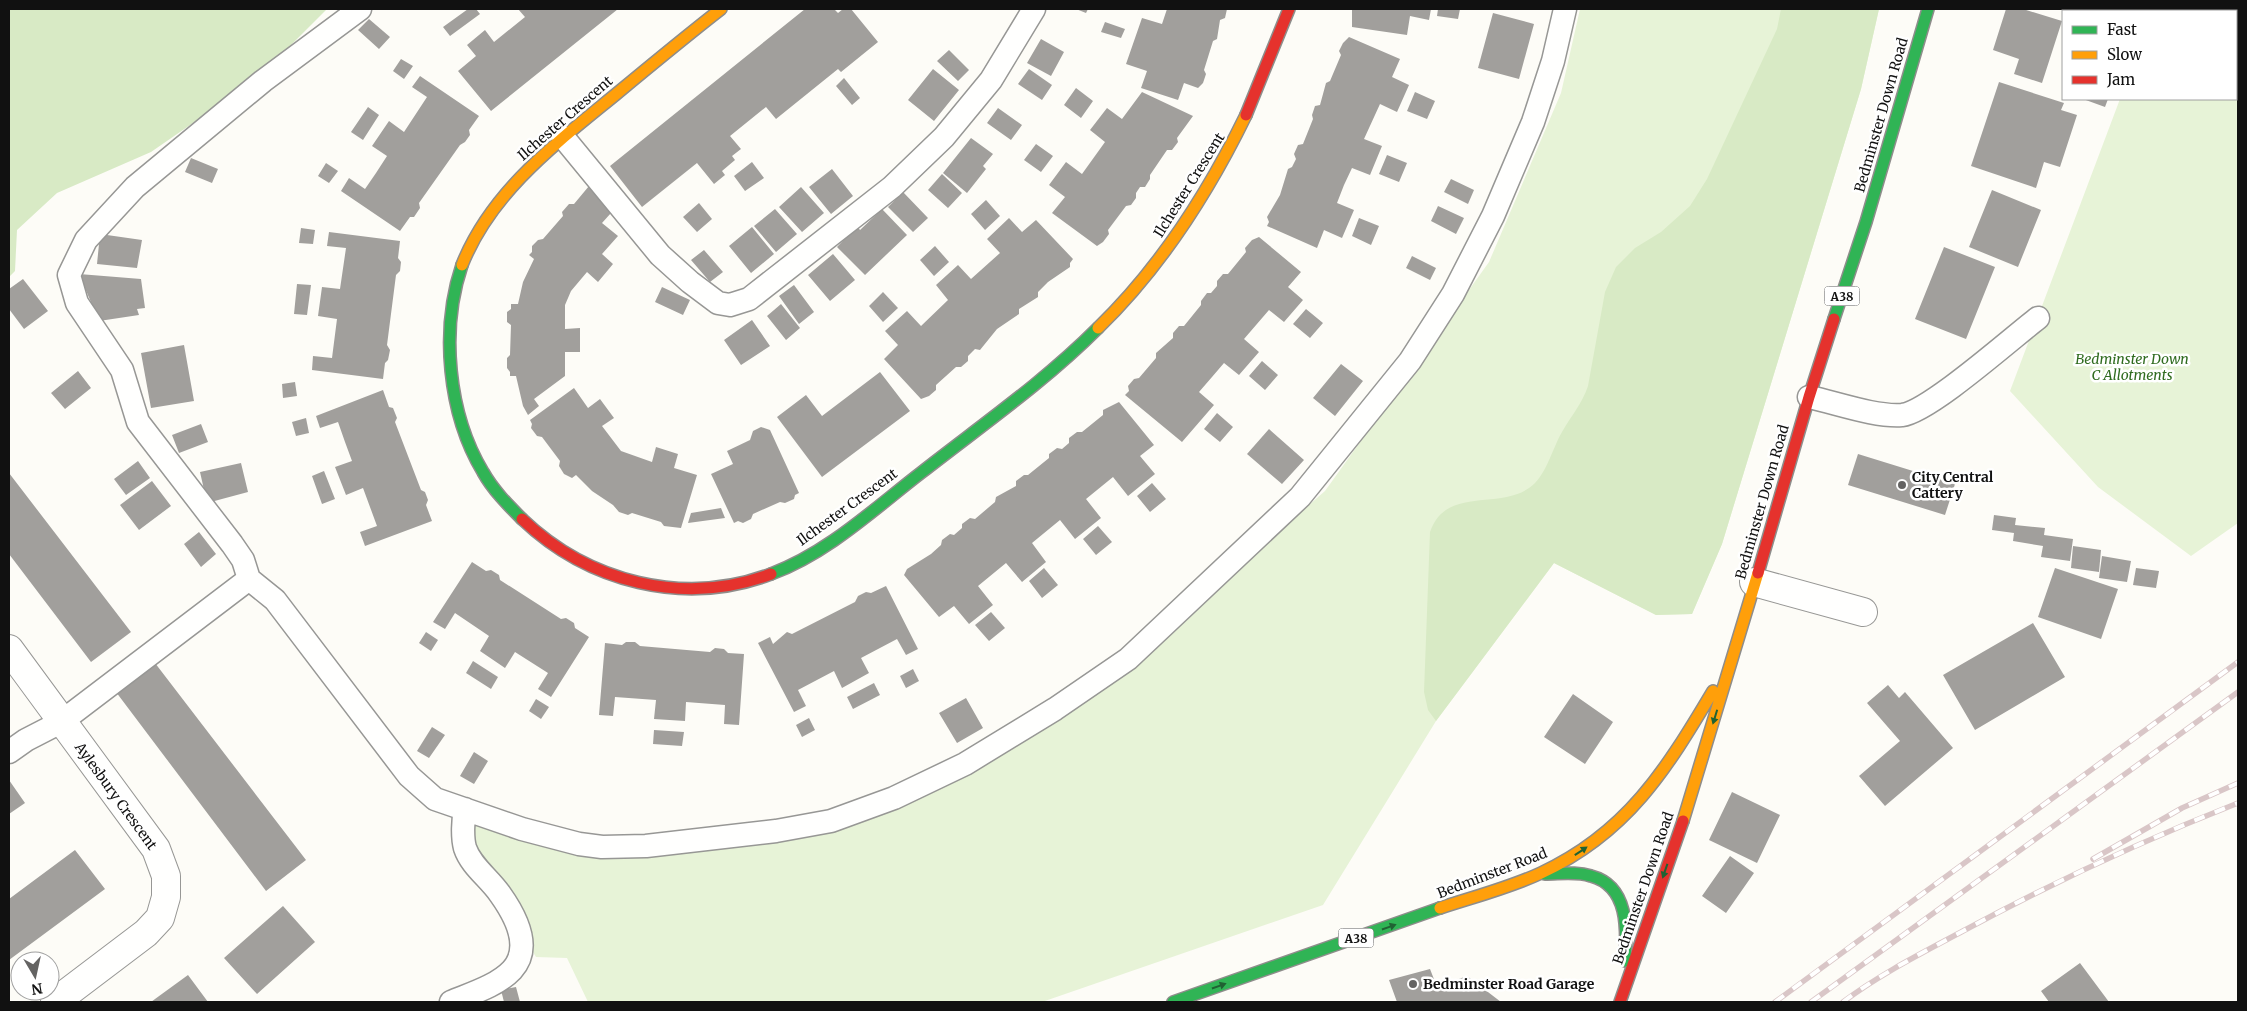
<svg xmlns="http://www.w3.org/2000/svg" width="2247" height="1011" font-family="Merriweather,serif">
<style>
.green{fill:#e7f3d7}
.forest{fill:#d8eac5}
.building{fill:#a19f9c}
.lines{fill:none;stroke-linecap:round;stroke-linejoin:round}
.lane-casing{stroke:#979795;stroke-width:25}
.street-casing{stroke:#979795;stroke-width:30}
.fast-casing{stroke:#8e8d8b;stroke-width:14}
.slow-casing{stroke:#8e8d8b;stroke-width:14}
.jam-casing{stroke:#8e8d8b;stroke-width:14}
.lane{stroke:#fffffe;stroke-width:22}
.street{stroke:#fffffe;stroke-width:28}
.fast{stroke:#30b455;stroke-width:11}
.slow{stroke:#ff9f0a;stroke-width:11}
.jam{stroke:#e5322d;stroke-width:11}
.rail-casing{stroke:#d9c6c7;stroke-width:5.5}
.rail{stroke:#fff;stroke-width:4;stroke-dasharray:11;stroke-linecap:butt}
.oneway{fill:#206233}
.poi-dot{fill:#646362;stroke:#fff;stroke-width:2}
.labels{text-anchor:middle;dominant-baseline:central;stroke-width:5;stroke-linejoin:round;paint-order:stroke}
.shield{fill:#fff;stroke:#585858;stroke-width:1}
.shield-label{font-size:12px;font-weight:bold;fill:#111}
.street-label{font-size:14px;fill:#111;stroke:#fff}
.park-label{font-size:14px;font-style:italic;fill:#2f6b1f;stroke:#fff}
.poi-label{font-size:14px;font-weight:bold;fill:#111;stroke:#fff;text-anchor:start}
</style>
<rect width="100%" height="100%" fill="#fdfcf7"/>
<!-- green -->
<path class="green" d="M1580,9H1879L1861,89L1722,544L1692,614L1656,615L1554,563L1436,721L1323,905L1042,1002H588L567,958L536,957L473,853L472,817L603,858L781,839L925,796L1082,703L1325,491L1489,262L1561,93Z
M2154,9H2238V523L2191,556L2098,487L2010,391L2120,99H2236V11H2153Z"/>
<!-- forest -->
<path class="forest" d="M9,9H327L258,78L151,152L57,193L17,230L15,271L9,277Z
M1781,9H1879L1861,89L1722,544L1692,614L1656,615L1554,563L1436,721L1428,710L1424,692L1430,532C1446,486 1498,510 1529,488C1546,477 1552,449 1562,432C1571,416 1582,404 1588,386L1605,292L1616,267L1635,248L1661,232L1690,206L1707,179L1777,29Z"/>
<!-- building -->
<path class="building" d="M468,9H476L480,14L450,36L443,27Z
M518,9H618L491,111L458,71L476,56L467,45L485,30L494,42L525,17Z
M805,9H834L838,13L843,9H851L878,42L841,72L838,69L776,119L766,107L730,136L741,149L732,156L735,160L722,171L725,175L714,184L697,163L642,207L610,166Z
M1076,9H1088L1086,13Z
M1167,9H1227L1225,18L1220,20L1217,39L1213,41L1204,70L1206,74L1203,83L1198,88L1184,83L1178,100L1141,88L1147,71L1126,64L1142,18L1162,24Z
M1352,9H1431L1429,20L1410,16L1407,35L1352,27Z
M1438,9H1460L1458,19L1437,16Z
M2006,9H2023L2062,21L2042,83L2014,74L2019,59L1993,50Z
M2102,9H2138L2137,11H2101Z
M1493,13L1534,24L1519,79L1478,68Z
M369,19L390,37L379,49L358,30Z
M1105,22L1125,29L1121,38L1101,32Z
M1349,37L1400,59L1392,77L1409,85L1397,112L1380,104L1364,139L1382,146L1370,175L1352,168L1344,185L1337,203L1354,210L1342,238L1324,230L1317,248L1267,226L1269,222L1267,217L1280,195L1288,169L1292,167L1296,159L1294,154L1298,145L1303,144L1313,119L1312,115L1315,106L1320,105L1326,83L1330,81L1341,55L1339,51L1343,43Z
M1041,39L1064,52L1051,76L1027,63Z
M949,50L969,70L958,81L937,61Z
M401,59L413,66L404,79L393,71Z
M933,69L959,90L934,121L908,100Z
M1029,69L1052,85L1042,100L1018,84Z
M420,76L479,116L469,130L470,135L465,142L460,145L419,203L420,208L414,217H410L400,231L341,191L349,178L365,189L376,173L387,156L372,146L389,121L404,132L427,97L412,87Z
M844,78L860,98L852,105L836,86Z
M1999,82L2064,103L2061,110L2077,115L2060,167L2044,162L2036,188L1971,166Z
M1076,88L1093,101L1081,118L1064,105Z
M1142,92L1193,116L1177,138L1178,142L1172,150H1167L1150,175V179L1145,187H1140L1136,193V198L1131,205L1126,206L1108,230L1109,234L1103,242L1097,246L1052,213L1065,197L1049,185L1066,162L1082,174L1105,142L1090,130L1107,108L1122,119Z
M1415,92L1435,101L1427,119L1407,111Z
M2083,99H2108L2105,107Z
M368,107L379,115L363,140L351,132Z
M998,108L1022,125L1011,140L987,123Z
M971,138L993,154L983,166L986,169L967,193L943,173Z
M1036,144L1053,156L1041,172L1024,160Z
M1387,155L1407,163L1399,182L1379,174Z
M191,158L218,169L212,183L185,172Z
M752,162L764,178L745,191L734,176Z
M326,163L338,171L329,183L318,176Z
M832,169L853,196L831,214L809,187Z
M942,174L962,193L948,208L928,190Z
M1451,179L1474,190L1468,204L1444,192Z
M589,186L611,213L602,223L618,236L602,254L613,264L598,282L587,272L571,291L565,305V329L580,328V352H565V376L534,399L539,406L528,415L523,406L516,376H510V372L507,368V358L510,355L511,325L507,322V312L511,309V304H518L523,282L534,259L529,255L532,252V246L538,240L543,239L563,216L562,212L569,204H574Z
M801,187L824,213L802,232L779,207Z
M1992,190L2041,210L2018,267L1969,247Z
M903,192L928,218L913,232L888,207Z
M986,200L1000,216L985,230L971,214Z
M699,203L712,219L697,232L683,217Z
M1438,206L1464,218L1456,234L1431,221Z
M775,209L797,234L776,252L754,226Z
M882,209L907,235L865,275L837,247L857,226L860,230Z
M1009,218L1022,232L1036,220L1073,259L1070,263V267L1048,282L1038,292V297L1019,309V314L997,329L980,350L975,349L968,356V361L961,367H956L936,385V390L929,396L921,399L884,359L898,345L885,331L907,311L921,326L948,300L936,285L958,265L971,279L1000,253L987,239Z
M1359,218L1379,226L1371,245L1352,236Z
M752,227L774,254L751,273L729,246Z
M301,228L315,230L313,244L299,243Z
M329,232L400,241L398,258L401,262L400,271L396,275L387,345L390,350L388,360L385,363L383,379L312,370L313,356L332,358L337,319L318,316L322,287L340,289L346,248L327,246Z
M100,234L142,240L137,268L97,264Z
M1259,237L1301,272L1288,287L1303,300L1284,322L1269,310L1244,339L1259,352L1239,375L1224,363L1212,377L1199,392L1214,405L1182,442L1125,395L1129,391L1128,386L1134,379L1139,378L1156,358V353L1173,338V333L1179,326H1184L1201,305V301L1207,293H1211L1217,286V281L1223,274H1228L1246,252L1245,248L1252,240Z
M935,246L949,262L934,276L920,260Z
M1944,247L1995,267L1966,339L1915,319Z
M704,250L723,272L710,282L691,260Z
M833,254L855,280L830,301L808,275Z
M1412,256L1436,268L1430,280L1406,268Z
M79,274L141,279L145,308L137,309L139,315L99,321Z
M23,279L48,311L24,329L9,309V289Z
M297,284L311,285L307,315L294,314Z
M794,285L814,312L799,324L779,296Z
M662,287L690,300L683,315L655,302Z
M883,292L898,308L883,322L869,306Z
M781,304L800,328L786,340L767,316Z
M1306,309L1323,323L1310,338L1293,324Z
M752,320L770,346L741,365L724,340Z
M184,345L194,401L151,408L141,353Z
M1262,361L1278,375L1265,390L1249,376Z
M1341,364L1363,381L1335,416L1313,398Z
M78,371L91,388L65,409L51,393Z
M880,372L910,411L822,477L777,417L806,395L822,416Z
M295,382L297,396L283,398L282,384Z
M574,388L588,408L600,399L614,418L602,426L621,451L652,462L656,447L678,454L674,468L697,475L681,528L664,526L661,522L632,513L628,515L619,512L613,505L592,491L576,475L572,478L564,474L559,466L560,461L542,437L537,436L531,428L532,424L530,420Z
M383,390L389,407L393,408L397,418L395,422L421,490L425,492L428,500L426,505L432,521L365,546L360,532L377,526L363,488L346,495L335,467L352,461L345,442L338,422L320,428L316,416Z
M1119,402L1154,445L1140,456L1155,474L1128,496L1113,477L1086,499L1101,518L1075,539L1060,520L1032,543L1046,562L1022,582L1006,563L978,586L993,605L969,624L954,606L939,617L904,575L907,569L931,554L941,545L942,540L950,534L954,535L962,528V524L970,518L975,519L995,502L996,497L1016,486V481L1024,475H1028L1049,458V454L1057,448L1062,449L1069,443V438L1077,432H1082L1103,415V410Z
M1217,413L1233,427L1220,442L1204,429Z
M306,418L309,433L296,436L292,422Z
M201,424L208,442L179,453L172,435Z
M761,427L770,430L799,493L795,495L794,499L785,503L780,502L753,514L751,519L743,523L738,521L734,523L711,474L733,464L727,451L750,440L753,431Z
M1269,429L1304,460L1282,484L1247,454Z
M1858,454L1955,484L1945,515L1848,485Z
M138,461L150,478L126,495L114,479Z
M241,463L248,492L207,503L200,472Z
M324,471L335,499L322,504L312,476Z
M9,473L131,632L91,662L9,554Z
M152,481L171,506L139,530L120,505Z
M1152,483L1166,499L1150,512L1137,496Z
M721,508L725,518L688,523L691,513Z
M1994,515L2016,518L2015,525L2045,528L2044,535L2073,539L2070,561L2041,557L2043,546L2013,541L2014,533L1992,530Z
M1098,526L1112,542L1096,555L1083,539Z
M199,532L216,554L201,567L184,544Z
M2073,546L2101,550L2099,572L2071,568Z
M2102,556L2131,561L2127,582L2099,578Z
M472,562L486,571L491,570L499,575L500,580L561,619L566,618L574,623L575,628L589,637L551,697L538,689L548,673L515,652L505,668L480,651L489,636L455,613L445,629L433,622Z
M1044,568L1058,585L1042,598L1029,581Z
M2055,568L2118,589L2101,639L2038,617Z
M2136,568L2159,571L2156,588L2133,585Z
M886,586L918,649L906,655L897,639L861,658L869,673L842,688L834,671L798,690L806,706L794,712L758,643L770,637L773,644L787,632L792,634L855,602L858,596L866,592L871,593Z
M991,612L1005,628L989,641L975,625Z
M2033,623L2065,677L1975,730L1943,675Z
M426,632L438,640L431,651L419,643Z
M626,642H635L640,646L710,652L715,648L724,649L728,653L744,654L739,725L724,724L725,705L686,702L685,721L654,719L656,700L615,697L613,716L599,715L605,643L622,645Z
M473,661L498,677L491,689L466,673Z
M155,663L306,860L266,891L116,692Z
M913,669L919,681L906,688L900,676Z
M874,683L880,695L853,709L847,697Z
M1888,685L1899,698L1905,692L1953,748L1885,806L1859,776L1900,741L1867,703Z
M1573,694L1613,722L1585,764L1544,737Z
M966,698L983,728L957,743L939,713Z
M536,699L549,707L541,719L529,711Z
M809,718L815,730L802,737L796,725Z
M432,727L445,735L429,758L417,751Z
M654,730L684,732L682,746L653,744Z
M474,752L488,761L474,784L460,776Z
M9,780L25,803L9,814Z
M1732,792L1780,815L1757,863L1709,840Z
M75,850L105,889L9,960V899Z
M1730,856L1754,873L1726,913L1702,896Z
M283,906L315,942L257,994L224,958Z
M2080,963L2109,1002H2049L2041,991Z
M1430,969L1437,987L1467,976L1501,1002H1397L1389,980Z
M188,975L208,1002H151L155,999Z
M516,987L520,1002H504L501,990Z"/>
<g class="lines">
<defs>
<path id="lane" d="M360,9L263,81L135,187L86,240L69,275L77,303L122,370L138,422L232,544L243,560L249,579L275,600L409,776L435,799L522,829L579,844L602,847L646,846L776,831L831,821L894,798L965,764L1055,709L1128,659L1300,497L1410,361L1453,294L1493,216L1533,122L1553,61L1565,9
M563,137L660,255L690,282L718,303L730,305L749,299L892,187L944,137L991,80L1034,9
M1809,397C1837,403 1875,417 1902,415C1929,412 2013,337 2038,318
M9,752L26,740L61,722L249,579
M451,1002C470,994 497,986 512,970C533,947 515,915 500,894C489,878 471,866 465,848C462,837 463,820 465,809"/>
<path id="street" d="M1754,582L1863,612
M9,649L156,849L166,876V897L160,918L146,933L55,1002"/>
<path id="fast" d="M462,265C440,330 448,414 483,472C493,490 508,505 522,519
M1834,319L1866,222L1928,9
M771,574C828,553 875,508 922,472C982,425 1044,382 1098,328
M1545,874C1560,874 1576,871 1591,876C1629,886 1627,930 1625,961
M1173,1002L1440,908"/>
<path id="slow" d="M462,265C491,192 555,144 615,95C650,66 685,37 721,9
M1098,328C1161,267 1208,193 1246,115
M1683,821L1758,573
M1440,908C1473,897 1509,888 1541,873C1627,833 1666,770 1713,691"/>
<path id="jam" d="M1246,115L1289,9
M522,519C588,582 684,607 771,574
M1758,573L1809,397L1834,319
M1620,1002L1683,821"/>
</defs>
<!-- lane casing -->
<use href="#lane" class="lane-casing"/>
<!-- street casing -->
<use href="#street" class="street-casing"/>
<!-- fast casing -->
<use href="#fast" class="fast-casing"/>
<!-- slow casing -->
<use href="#slow" class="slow-casing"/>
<!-- jam casing -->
<use href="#jam" class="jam-casing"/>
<!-- lane -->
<use href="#lane" class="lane"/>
<!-- street -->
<use href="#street" class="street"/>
<!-- fast -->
<use href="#fast" class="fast"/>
<!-- slow -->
<use href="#slow" class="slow"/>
<!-- jam -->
<use href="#jam" class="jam"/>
<defs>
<path id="rail" d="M2093,859L2182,808L2238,783
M1775,1002L2238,662
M1811,1002L2238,692
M1843,1002C1880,974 1922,953 1963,931C2052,883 2144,840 2238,803"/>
</defs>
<!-- rail casing -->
<use href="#rail" class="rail-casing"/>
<!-- rail -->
<use href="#rail" class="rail"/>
</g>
<!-- one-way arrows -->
<defs><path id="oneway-solid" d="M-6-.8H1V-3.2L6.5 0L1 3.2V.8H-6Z" transform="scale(1.25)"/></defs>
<g class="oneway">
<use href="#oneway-solid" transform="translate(1715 717) rotate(107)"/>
<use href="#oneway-solid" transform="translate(1581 851) rotate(-34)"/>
<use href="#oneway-solid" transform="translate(1665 871) rotate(109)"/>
<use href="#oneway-solid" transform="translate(1389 927) rotate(-19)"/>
<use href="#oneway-solid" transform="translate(1219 986) rotate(-19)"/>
</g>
<!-- markers -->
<g class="poi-dot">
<circle cx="1902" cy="485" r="5"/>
<circle cx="1413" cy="984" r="5"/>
</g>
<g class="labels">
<!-- shield labels -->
<g class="shield">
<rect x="1824.5" y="286.5" width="35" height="19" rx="4"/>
<rect x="1338.5" y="928.5" width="35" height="19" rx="4"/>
</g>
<g class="shield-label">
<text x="1842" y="296">A38</text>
<text x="1356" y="938">A38</text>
</g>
<!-- street labels -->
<g class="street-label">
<text transform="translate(1881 115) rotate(-74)">Bedminster Down Road</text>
<text transform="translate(565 118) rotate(-41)">Ilchester Crescent</text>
<text transform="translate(1189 185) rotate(-58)">Ilchester Crescent</text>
<text transform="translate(1762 502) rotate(-74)">Bedminster Down Road</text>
<text transform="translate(847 507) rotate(-36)">Ilchester Crescent</text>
<text transform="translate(116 796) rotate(54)">Aylesbury Crescent</text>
<text transform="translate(1492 873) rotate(-21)">Bedminster Road</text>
<text transform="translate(1643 888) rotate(-71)">Bedminster Down Road</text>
</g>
<!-- park labels -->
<g class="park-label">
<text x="2132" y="359">Bedminster Down<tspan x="2132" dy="16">C Allotments</tspan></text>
</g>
<!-- poi labels -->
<g class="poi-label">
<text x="1912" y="477">City Central<tspan x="1912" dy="16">Cattery</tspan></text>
<text x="1423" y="984">Bedminster Road Garage</text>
</g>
</g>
<!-- border -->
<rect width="2247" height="1011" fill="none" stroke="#111111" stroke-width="20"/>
<!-- legend -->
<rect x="2062" y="10" width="175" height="90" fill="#ffffff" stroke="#a0a0a0"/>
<rect x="2072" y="26" width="25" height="8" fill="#30b455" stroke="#a0a0a0"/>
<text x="2107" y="35" font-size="15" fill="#111111">Fast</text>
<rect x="2072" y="51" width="25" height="8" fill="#ff9f0a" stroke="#a0a0a0"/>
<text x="2107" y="60" font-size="15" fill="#111111">Slow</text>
<rect x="2072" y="76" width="25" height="8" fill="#e5322d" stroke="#a0a0a0"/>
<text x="2107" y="85" font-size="15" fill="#111111">Jam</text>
<!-- north arrow -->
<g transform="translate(35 976) rotate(171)"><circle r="24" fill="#ffffff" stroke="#a0a0a0"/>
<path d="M0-4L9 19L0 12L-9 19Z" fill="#646362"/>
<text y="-8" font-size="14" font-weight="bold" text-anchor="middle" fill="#111111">N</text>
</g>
</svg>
